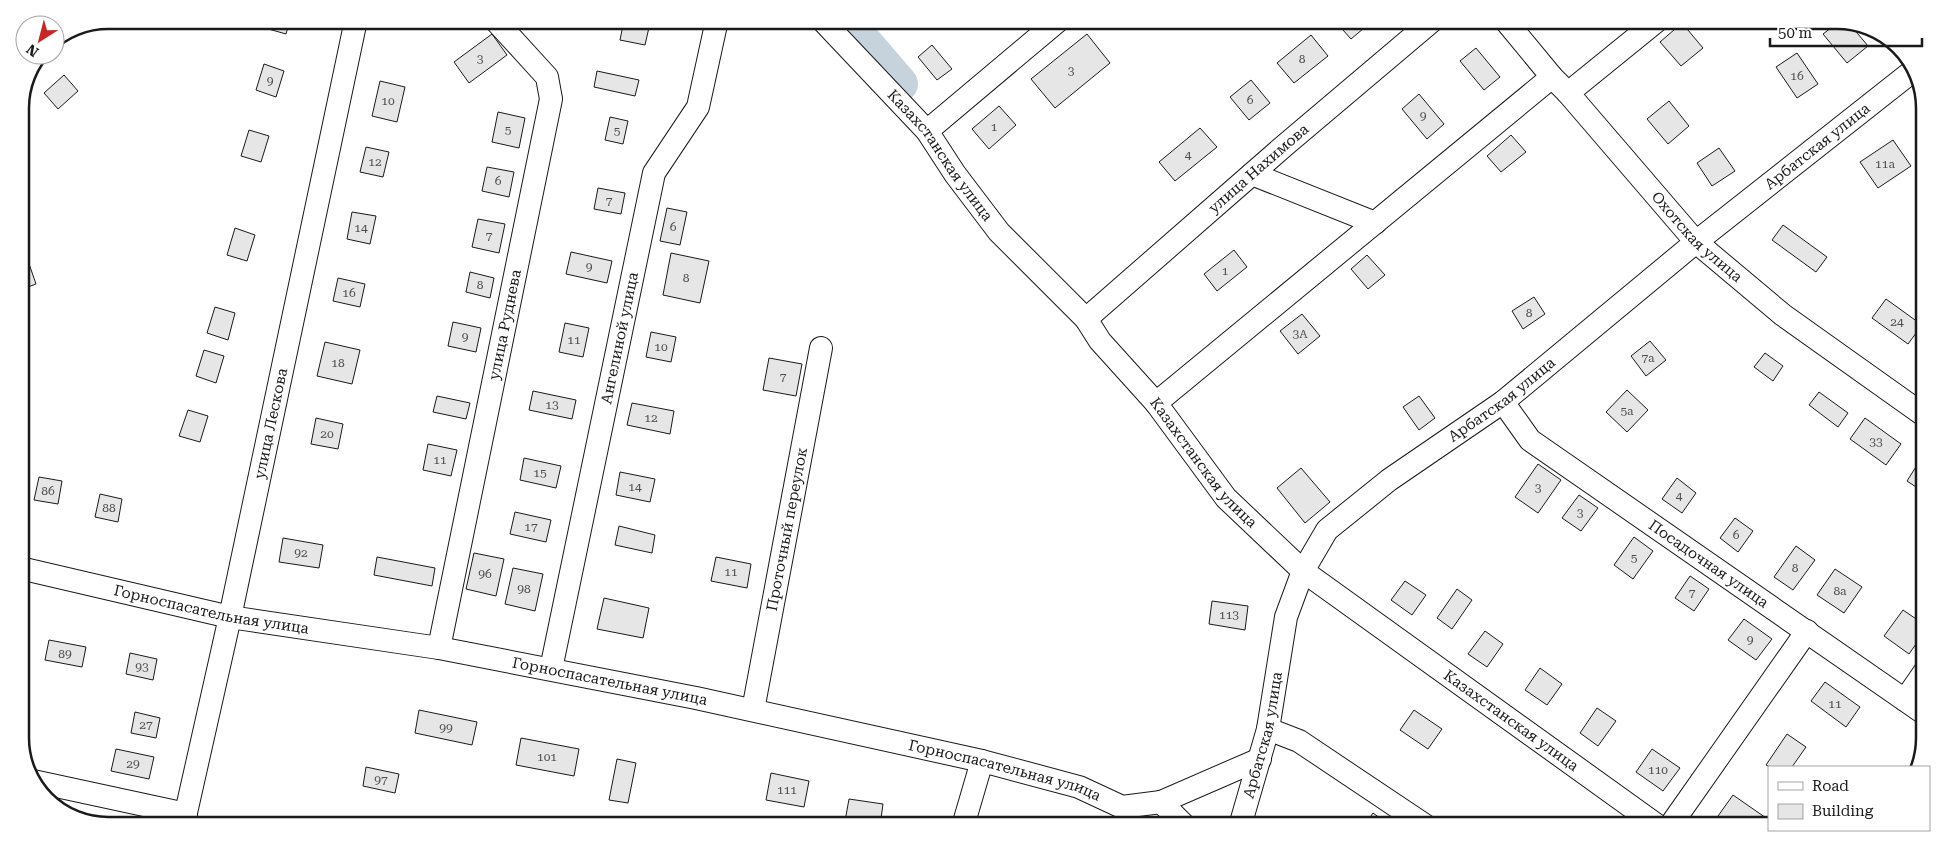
<svg xmlns="http://www.w3.org/2000/svg" width="1945" height="846" font-family="'Roboto Serif',serif">
<style>
.lines{fill:none;stroke-linecap:round;stroke-linejoin:round}
.river{stroke:#c6d2dc;stroke-width:36}
.building{fill:#e6e6e6;stroke:#1a1a1a}
.minor-casing{stroke:#1a1a1a;stroke-width:24}
.minor{stroke:#fff;stroke-width:22}
.labels{text-anchor:middle;dominant-baseline:central;stroke-width:4;stroke-linejoin:round;paint-order:stroke}
.number-label{font-size:12px;fill:#4d4d4d}
.street-label{font-size:15px;fill:#1a1a1a;stroke:#fff}
.rim{fill:none;stroke:#1a1a1a;stroke-width:2.5}
</style>
<rect width="100%" height="100%" fill="#fff"/>
<g class="lines">
<!-- river -->
<path class="river" d="M845,20L900,84"/>
</g>
<!-- building -->
<path class="building" d="M268,20H290L286,34L265,28Z
M529,20H547L535,28Z
M624,20H636L650,23L645,45L620,40Z
M1334,20H1368L1370,23L1351,39Z
M1840,21L1848,22L1868,46L1847,63L1823,34Z
M1682,23L1703,48L1681,66L1660,42Z
M492,34L507,55L469,83L454,62Z
M1087,34L1110,63L1055,108L1031,79Z
M1311,35L1328,56L1294,83L1277,63Z
M932,45L952,69L937,80L918,57Z
M1476,48L1500,77L1484,90L1460,61Z
M1797,53L1818,84L1797,98L1776,67Z
M264,64L284,71L276,97L256,90Z
M597,71L639,80L635,96L594,87Z
M64,75L78,91L58,109L44,93Z
M1251,80L1270,103L1249,120L1230,97Z
M380,81L405,87L397,122L372,116Z
M1419,94L1444,124L1427,139L1402,109Z
M1669,101L1689,126L1668,144L1647,119Z
M999,106L1016,125L989,149L972,129Z
M498,112L525,118L519,148L492,142Z
M610,117L628,121L623,144L605,140Z
M1200,128L1217,147L1175,181L1159,162Z
M249,130L269,136L261,162L241,156Z
M1511,135L1526,152L1501,172L1487,156Z
M1893,140L1911,166L1878,188L1860,162Z
M366,147L389,152L383,177L360,172Z
M1719,148L1735,171L1712,186L1697,163Z
M487,167L514,172L509,197L482,191Z
M598,188L625,193L621,214L594,209Z
M667,208L687,212L680,245L660,241Z
M352,212L376,216L370,244L347,239Z
M478,219L505,224L499,253L472,247Z
M1783,225L1827,257L1816,272L1772,240Z
M235,228L255,235L247,261L227,255Z
M1234,250L1247,267L1217,291L1204,274Z
M571,252L612,261L607,283L566,274Z
M671,253L709,261L700,303L663,295Z
M1367,255L1385,275L1368,289L1351,269Z
M27,258L36,284L20,290V260Z
M470,272L494,278L490,298L466,292Z
M338,278L365,284L360,307L333,301Z
M1534,297L1545,314L1523,329L1512,311Z
M1886,299L1922,325L1908,344L1872,318Z
M215,307L235,313L228,340L207,333Z
M1302,314L1320,336L1298,354L1280,331Z
M453,322L481,328L476,352L448,346Z
M565,323L589,328L583,357L559,352Z
M651,332L676,337L671,362L646,357Z
M1650,341L1666,360L1646,376L1631,356Z
M325,342L360,350L352,384L317,376Z
M204,350L224,356L216,383L196,376Z
M1765,353L1783,366L1773,381L1754,367Z
M769,358L802,364L796,396L763,390Z
M1627,390L1648,410L1627,432L1606,412Z
M533,391L576,400L572,419L529,410Z
M1819,392L1848,413L1838,427L1809,405Z
M437,396L470,403L466,419L433,412Z
M1419,396L1435,418L1419,430L1403,407Z
M632,403L674,411L670,434L627,425Z
M188,410L208,416L200,442L179,436Z
M316,418L343,424L338,449L311,444Z
M1865,418L1901,444L1886,465L1850,439Z
M428,444L457,450L451,476L423,470Z
M524,458L561,466L556,488L520,480Z
M1919,462L1925,465V493L1907,481Z
M1538,464L1561,480L1538,513L1515,497Z
M1301,468L1330,502L1305,523L1277,488Z
M620,472L655,479L650,502L616,495Z
M39,477L62,481L58,504L34,500Z
M1677,478L1696,493L1682,513L1662,499Z
M100,494L122,499L118,522L95,517Z
M1579,495L1598,508L1581,531L1562,518Z
M515,512L551,520L546,542L510,534Z
M1735,518L1753,531L1738,552L1720,538Z
M619,526L655,535L652,553L615,545Z
M1634,537L1653,551L1633,579L1614,565Z
M283,538L323,545L319,568L279,562Z
M1796,546L1815,560L1793,590L1774,577Z
M474,553L504,559L496,596L466,589Z
M377,557L435,568L432,586L374,575Z
M716,557L751,564L747,588L711,581Z
M513,568L543,574L535,611L505,604Z
M1835,569L1862,587L1844,613L1817,595Z
M1690,576L1709,589L1694,611L1675,598Z
M1405,581L1426,595L1412,615L1391,600Z
M1457,589L1472,600L1452,629L1437,618Z
M604,598L649,608L643,638L597,629Z
M1212,601L1248,606L1245,630L1209,624Z
M1903,610L1925,625V631L1909,654L1884,636Z
M1744,619L1772,639L1756,660L1728,640Z
M1485,631L1503,644L1487,667L1468,654Z
M20,632L29,634L23,662H20Z
M49,640L86,647L82,667L45,660Z
M130,653L157,659L153,680L126,674Z
M1540,668L1562,684L1547,705L1525,690Z
M1825,682L1860,707L1846,727L1811,701Z
M1597,708L1616,721L1598,746L1580,733Z
M419,710L477,722L472,745L415,733Z
M1414,710L1442,729L1428,749L1400,730Z
M135,712L160,718L156,738L131,733Z
M1787,734L1806,747L1792,767H1770L1766,765Z
M521,738L579,749L574,776L516,765Z
M116,749L154,757L149,779L111,771Z
M1652,749L1680,768L1663,791L1636,772Z
M617,759L636,763L628,803L609,800Z
M366,767L399,774L395,793L363,786Z
M771,773L809,781L804,807L766,800Z
M1733,795L1769,820V826H1732L1718,816Z
M849,799L883,804L880,826L845,821Z
M1373,813L1391,826H1364Z"/>
<g class="lines">
<defs>
<g id="minor">
<path id="s1" d="M822,20L927,131L955,174L999,232L1086,319L1100,341L1156,403L1226,498L1303,571L1658,826"/>
<path id="s2" d="M1505,20L1552,77L1568,93L1696,242L1783,315L1925,416"/>
<path d="M1568,93L1658,20"/>
<path d="M927,131L1059,20"/>
<path d="M1252,174L1375,223"/>
<path id="s3" d="M1086,319L1284,146L1433,20"/>
<path id="s4" d="M1503,402L1530,440L1925,714"/>
<path d="M1156,403L1552,77"/>
<path id="s5" d="M20,568L230,617L439,648L696,698L982,761L1079,787L1122,807L1161,802L1185,826"/>
<path id="s6" d="M439,648L551,99L547,77L495,20"/>
<path id="s7" d="M551,669L654,173L698,107L717,20"/>
<path d="M1905,700L1925,671"/>
<path id="s8" d="M753,710L821,348"/>
<path d="M1268,729L1299,741L1426,826"/>
<path d="M33,781L186,814"/>
<path d="M1161,802L1260,759"/>
<path id="s9" d="M183,826L230,617L356,20"/>
<path d="M963,826L982,761"/>
<path id="s10" d="M1240,826L1268,729L1286,617L1303,571L1327,530L1389,480L1503,402L1696,242L1914,70"/>
<path d="M1670,826L1807,631"/>
</g>
</defs>
<!-- minor casing -->
<use href="#minor" class="minor-casing"/>
<!-- minor -->
<use href="#minor" class="minor"/>
</g>
<g class="labels">
<!-- number labels -->
<g class="number-label">
<text x="480" y="59">3</text>
<text x="1302" y="59">8</text>
<text x="1071" y="71">3</text>
<text x="1797" y="76">16</text>
<text x="270" y="81">9</text>
<text x="1250" y="100">6</text>
<text x="388" y="101">10</text>
<text x="1423" y="116">9</text>
<text x="994" y="127">1</text>
<text x="508" y="130">5</text>
<text x="617" y="131">5</text>
<text x="1188" y="155">4</text>
<text x="375" y="162">12</text>
<text x="1885" y="164">11а</text>
<text x="498" y="181">6</text>
<text x="609" y="201">7</text>
<text x="673" y="227">6</text>
<text x="361" y="228">14</text>
<text x="489" y="236">7</text>
<text x="589" y="267">9</text>
<text x="1225" y="271">1</text>
<text x="686" y="278">8</text>
<text x="480" y="285">8</text>
<text x="349" y="293">16</text>
<text x="1529" y="313">8</text>
<text x="1897" y="322">24</text>
<text x="1300" y="334">3А</text>
<text x="465" y="337">9</text>
<text x="574" y="340">11</text>
<text x="661" y="347">10</text>
<text x="1648" y="358">7а</text>
<text x="338" y="363">18</text>
<text x="783" y="377">7</text>
<text x="552" y="405">13</text>
<text x="1627" y="411">5а</text>
<text x="651" y="418">12</text>
<text x="327" y="434">20</text>
<text x="1876" y="442">33</text>
<text x="440" y="460">11</text>
<text x="540" y="473">15</text>
<text x="635" y="487">14</text>
<text x="1538" y="488">3</text>
<text x="48" y="491">86</text>
<text x="1679" y="496">4</text>
<text x="109" y="508">88</text>
<text x="1580" y="513">3</text>
<text x="531" y="527">17</text>
<text x="1736" y="535">6</text>
<text x="301" y="553">92</text>
<text x="1634" y="558">5</text>
<text x="1795" y="568">8</text>
<text x="731" y="572">11</text>
<text x="485" y="574">96</text>
<text x="524" y="589">98</text>
<text x="1840" y="591">8а</text>
<text x="1692" y="593">7</text>
<text x="1229" y="615">113</text>
<text x="1750" y="640">9</text>
<text x="65" y="654">89</text>
<text x="142" y="667">93</text>
<text x="1835" y="704">11</text>
<text x="146" y="725">27</text>
<text x="446" y="728">99</text>
<text x="547" y="757">101</text>
<text x="133" y="764">29</text>
<text x="1658" y="770">110</text>
<text x="381" y="780">97</text>
<text x="787" y="790">111</text>
</g>
<!-- street labels -->
<g class="street-label">
<text stroke="none"><textPath href="#s10" startOffset="934">Арбатская улица</textPath></text>
<text stroke="none"><textPath href="#s1" startOffset="180">Казахстанская улица</textPath></text>
<text stroke="none"><textPath href="#s3" startOffset="229">улица Нахимова</textPath></text>
<text stroke="none"><textPath href="#s2" startOffset="290">Охотская улица</textPath></text>
<text stroke="none"><textPath href="#s6" startOffset="330">улица Руднева</textPath></text>
<text stroke="none"><textPath href="#s7" startOffset="338">Ангелиной улица</textPath></text>
<text stroke="none"><textPath href="#s10" startOffset="529">Арбатская улица</textPath></text>
<text stroke="none"><textPath href="#s9" startOffset="412">улица Лескова</textPath></text>
<text stroke="none"><textPath href="#s1" startOffset="586">Казахстанская улица</textPath></text>
<text stroke="none"><textPath href="#s8" startOffset="184">Проточный переулок</textPath></text>
<text stroke="none"><textPath href="#s4" startOffset="264">Посадочная улица</textPath></text>
<text stroke="none"><textPath href="#s5" startOffset="196">Горноспасательная улица</textPath></text>
<text stroke="none"><textPath href="#s5" startOffset="601">Горноспасательная улица</textPath></text>
<text stroke="none"><textPath href="#s1" startOffset="990">Казахстанская улица</textPath></text>
<text stroke="none"><textPath href="#s10" startOffset="94">Арбатская улица</textPath></text>
<text stroke="none"><textPath href="#s5" startOffset="1006">Горноспасательная улица</textPath></text>
</g>
</g>
<!-- crop -->
<path d="M0 0H1945V846H0ZM108 29H1837A79 79 0 0 1 1916 108V738A79 79 0 0 1 1837 817H108A79 79 0 0 1 29 738V108A79 79 0 0 1 108 29Z" fill="#fff" fill-rule="evenodd"/>
<path class="rim" d="M108 29H1837A79 79 0 0 1 1916 108V738A79 79 0 0 1 1837 817H108A79 79 0 0 1 29 738V108A79 79 0 0 1 108 29Z"/>
<!-- legend -->
<rect x="1768" y="766" width="162" height="65" fill="#ffffff" stroke="#a3a3a3"/>
<rect x="1778" y="782" width="25" height="8" fill="#ffffff" stroke="#a3a3a3"/>
<text x="1812" y="791" font-size="15" fill="#1a1a1a">Road</text>
<rect x="1778" y="804" width="25" height="15" fill="#e6e6e6" stroke="#a3a3a3"/>
<text x="1812" y="816" font-size="15" fill="#1a1a1a">Building</text>
<!-- north arrow -->
<g transform="translate(40 40) rotate(216)"><circle r="24" fill="#ffffff" stroke="#a3a3a3"/>
<path d="M0-4L9 19L0 12L-9 19Z" fill="#c62828"/>
<text y="-8" font-size="14" font-weight="bold" text-anchor="middle" fill="#1a1a1a">N</text>
</g>
<!-- scale -->
<path d="M1770 38v8h152v-8" fill="none" stroke="#1a1a1a" stroke-width="2.5"/>
<text x="1778" y="38" font-size="15" fill="#1a1a1a" stroke="#ffffff" stroke-width="4" paint-order="stroke">50 m</text>
</svg>
